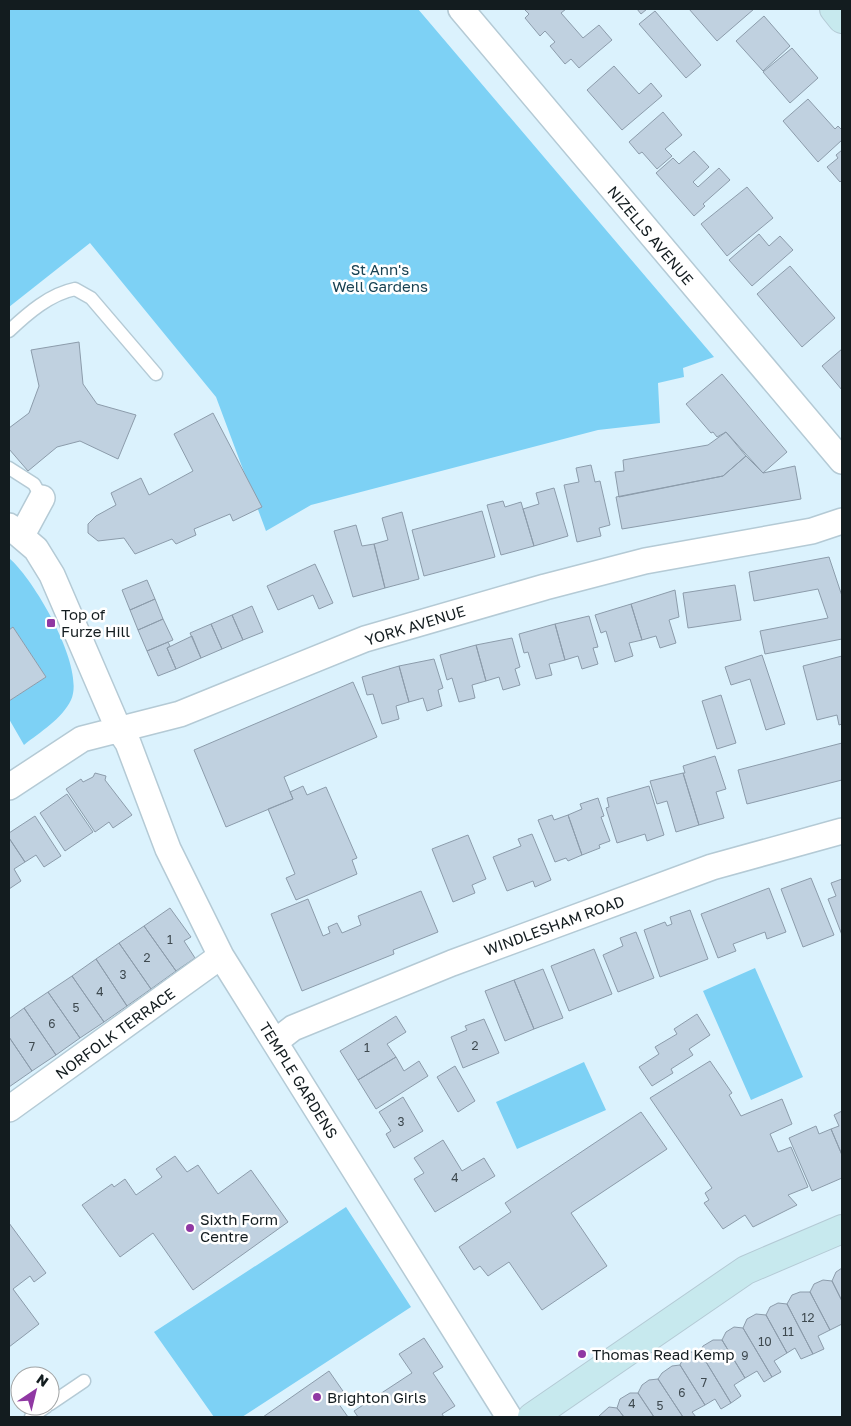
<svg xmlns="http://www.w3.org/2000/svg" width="851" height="1426" font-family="'Golos Text',sans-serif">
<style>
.green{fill:#7dd1f5}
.building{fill:#c0d1e0;stroke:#8c9cab}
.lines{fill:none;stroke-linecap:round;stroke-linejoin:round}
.lane-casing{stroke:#b4cad5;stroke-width:15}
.street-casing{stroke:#b4cad5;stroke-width:28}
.secondary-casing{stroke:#b4cad5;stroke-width:30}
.lane{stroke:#fff;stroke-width:12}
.street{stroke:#fff;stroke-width:25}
.secondary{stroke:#c7e9ee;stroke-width:28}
.poi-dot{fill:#9038a3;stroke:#fff;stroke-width:2}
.labels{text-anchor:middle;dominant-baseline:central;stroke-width:5;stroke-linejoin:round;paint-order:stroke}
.number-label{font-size:12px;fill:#3e494f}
.street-label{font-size:15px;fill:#131c1f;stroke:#fff}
.park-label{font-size:15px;fill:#194354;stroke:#fff}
.poi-label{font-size:15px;fill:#131c1f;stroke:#fff;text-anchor:start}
</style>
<rect width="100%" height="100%" fill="#dbf2fd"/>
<!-- green -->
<path class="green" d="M9,9H418L714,357L683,368L684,377L658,383L660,423L598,430L311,505L266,531L216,397L90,243L9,307Z
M9,558C34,579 86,668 71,700C62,719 40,732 24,745L9,719V701L46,677L13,627L9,630Z
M755,968L803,1077L751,1100L703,991Z
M584,1062L606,1110L517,1149L496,1102Z
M346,1207L411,1307L242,1417H214L154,1332Z"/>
<!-- building -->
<path class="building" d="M524,9H566L561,13L583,38L599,25L612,40L579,68L571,59L565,64L550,46L555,42L545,31L540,36L525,18L529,14Z
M637,9H647L641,14Z
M689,9H754L717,41Z
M655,11L701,65L686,78L639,24Z
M764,16L790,46L763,71L736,41Z
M792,48L818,78L790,103L763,72Z
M614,66L639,94L651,83L662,96L622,130L587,90Z
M808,99L835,129L838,126L842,130V140L818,162L783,121Z
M663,112L682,135L665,149L672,156L657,169L642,152L639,154L629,142Z
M842,150V180L840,182L827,167L838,158L836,155Z
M694,151L709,167L693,182L698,187L719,168L730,180L703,204L705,206L694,216L656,173L673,158L679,164Z
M747,187L773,218L727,256L701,224Z
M759,234L769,246L780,236L793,250L752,286L729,260Z
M790,266L835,318L802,347L757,294Z
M79,342L83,384L97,404L136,415L118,459L80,441L57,447L28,471L9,449V428L29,413L39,386L31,350Z
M842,349V390L822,366Z
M722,374L787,452L763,473L726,432L717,437L713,432L711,433L686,404Z
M213,413L262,507L233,521L230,514L194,529L196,535L176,544L172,539L135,554L124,538L98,541L88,533V524L96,516L116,505L111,493L141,478L149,495L193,471L174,434Z
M726,432L746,456L723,476L619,497L615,472L624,471L623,460L708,445Z
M746,456L763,473L795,466L801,499L622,529L616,497L723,476Z
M591,465L595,482L600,481L610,525L599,528L601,536L577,542L564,485L579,482L576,468Z
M554,488L568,536L534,546L523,509L539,504L536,493Z
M503,501L505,507L521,502L534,546L501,555L487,505Z
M482,511L495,557L424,576L412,530Z
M402,512L419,579L385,588L374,544L388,540L382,518Z
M356,525L362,546L374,544L385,588L353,597L334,531Z
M829,557L842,596V639L765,654L760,631L828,618L818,589L754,601L749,572Z
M315,564L333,603L319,609L313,595L278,610L267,586Z
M147,580L155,599L130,610L122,590Z
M735,585L741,620L688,628L683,593Z
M675,590L679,617L669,620L676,643L660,648L656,636L642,640L631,604Z
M155,599L163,619L138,630L130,610Z
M631,604L642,640L629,643L633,656L615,662L606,631L601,633L595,615Z
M252,606L263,632L243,640L232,615Z
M232,615L243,640L222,649L211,624Z
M589,616L598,647L593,648L598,664L582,669L578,656L565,660L555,624Z
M163,619L173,640L147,651L138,630Z
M211,624L222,649L201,658L190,633Z
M555,624L565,660L549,664L552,675L536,679L528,652L524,653L519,634Z
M13,627L46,677L9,701V630Z
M192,636L201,658L176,669L167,648Z
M512,638L520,667L515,669L520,685L503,690L499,677L486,681L476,645Z
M168,642L170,646L167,648L176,669L158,676L147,651Z
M476,645L486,681L472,685L475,698L459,702L452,678L447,680L440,655Z
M762,655L785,724L766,730L750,679L731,685L725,667Z
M842,656V724L839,725L837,715L817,720L803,666Z
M434,659L443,688L438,690L442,706L427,711L423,698L409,702L399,666Z
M399,666L409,702L396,706L399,719L382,724L373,694L367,695L362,677Z
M353,682L377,737L284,777L293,799L226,827L194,750Z
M721,695L736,743L717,749L702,701Z
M842,743V780L747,804L738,770Z
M715,756L726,789L716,792L724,818L699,825L683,773H685L683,766Z
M95,773L106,776L105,780L132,815L113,828L109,822L95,832L66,789L81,779L83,782L93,777Z
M683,773L699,825L676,832L667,801L657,804L650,781Z
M303,786L307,795L326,787L357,858L352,860L357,874L296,900L286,878L295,874L268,809L293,799L290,792Z
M649,786L664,835L647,841L645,834L617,843L606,808L609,807L607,798Z
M67,794L93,832L65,851L40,813Z
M598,798L604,816L601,817L610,841L599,845L600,848L582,855L568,815L582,809L580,804Z
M552,815L554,820L568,815L582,855L568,861L566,858L555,862L538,820Z
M35,816L61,856L44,867L36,855L25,862L9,838V833Z
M532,834L551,880L535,887L533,881L507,891L493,857L521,846L518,839Z
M468,835L486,879L472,885L475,893L453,902L432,849Z
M9,838L25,862L14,869L21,881L9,889Z
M811,878L834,935L803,947L781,889Z
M842,879V935L828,899L836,896L831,883Z
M769,888L786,932L767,939L765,932L733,944L736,951L718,958L701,914Z
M421,891L438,932L393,950L394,954L302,991L271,914L308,899L323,936L330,933L328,927L337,923L342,933L361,925L358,916Z
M170,908L191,937L184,941L195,958L176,971L144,926Z
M690,910L708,959L660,977L644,930L665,922L667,926L672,924L670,917Z
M144,926L176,971L151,989L119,943Z
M636,932L654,978L618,992L603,955L623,946L620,938Z
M119,943L151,989L127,1006L96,959Z
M594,949L612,994L569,1011L551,966Z
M96,959L127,1006L104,1022L72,976Z
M543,969L563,1018L534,1029L514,980Z
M72,976L104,1022L80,1038L48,992Z
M514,980L534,1029L505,1041L485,991Z
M48,992L80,1038L56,1055L24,1008Z
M24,1008L56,1055L32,1071L9,1037V1019Z
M697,1014L710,1035L689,1049L693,1055L671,1069L673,1073L652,1086L639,1067L659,1054L655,1047L677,1034L674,1029Z
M396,1016L406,1032L387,1044L396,1057L358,1080L340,1051Z
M484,1019L499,1053L463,1068L451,1037L467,1030L465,1026Z
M9,1037L32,1071L9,1087Z
M396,1057L404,1071L419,1061L428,1076L376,1109L358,1080Z
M710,1061L732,1093L729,1095L741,1116L782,1099L792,1124L770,1134L778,1152L791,1147L808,1187L788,1195L797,1205L753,1227L745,1215L723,1229L704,1203L709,1200L705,1193L712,1188L650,1098Z
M455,1066L475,1101L458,1112L437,1077Z
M403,1097L423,1131L394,1148L386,1134L391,1131L379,1112Z
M842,1111V1155L831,1129L839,1126L834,1115Z
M641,1112L667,1149L571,1213L607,1266L542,1310L509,1262L488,1276L480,1266L474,1270L459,1247L511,1212L505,1203Z
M816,1126L819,1134L831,1129L842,1155V1178L812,1191L789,1138Z
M443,1140L462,1171L484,1158L495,1176L435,1212L414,1179L424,1173L414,1158Z
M175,1156L187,1172L198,1165L218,1194L251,1170L288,1222L193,1290L153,1233L120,1257L82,1205L112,1184L114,1187L125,1179L136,1195L162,1177L156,1169Z
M9,1223L46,1273L34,1282L30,1276L13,1289L39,1324L9,1347Z
M842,1268V1301L832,1281L836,1272Z
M823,1280L832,1281L842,1301V1324L830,1330L810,1292L814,1284Z
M800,1292H810L830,1330L818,1336L824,1349L813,1354L787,1304L792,1295Z
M778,1303L787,1304L813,1354L801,1359L795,1348L787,1353L766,1315L770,1307Z
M756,1314L766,1315L787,1353L774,1361L781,1372L772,1377L743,1328L747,1319Z
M734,1327L743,1328L772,1377L764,1382L757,1371L745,1378L722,1340L726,1332Z
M424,1338L443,1367L433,1373L455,1406L442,1414L444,1417H358L354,1411L412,1373L399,1354Z
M713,1340H722L745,1378L734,1385L741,1396L731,1403L700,1352L703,1346Z
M689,1352H700L731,1403L721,1409L715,1399L705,1405L680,1365L683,1358Z
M680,1365L705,1405L692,1412L696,1417H683L658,1379L662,1373L672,1366Z
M329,1371L345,1394L336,1400L348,1417H263Z
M658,1379L683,1417H654L638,1393L642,1385L649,1380Z
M630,1393H638L654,1417H624L617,1408L620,1399Z
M609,1407L617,1408L624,1417H598Z"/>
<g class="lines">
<defs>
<path id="lane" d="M9,331C28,313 50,294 75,289L91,298L156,374
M9,468L34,484L42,498
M50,1404L84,1381
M31,1417L47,1406"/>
<path id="street" d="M461,9L842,461
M9,526L36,549L52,575L118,728L128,743L168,849L221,956L509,1417
M22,535L42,498
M9,787L82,739L180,714L365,639L545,587L645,561L812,531L842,521
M275,1042L293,1028L452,963L712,867L842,831
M9,1109L221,956"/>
<path id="secondary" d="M834,9L842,19
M532,1417L746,1270L842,1229"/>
</defs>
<!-- lane casing -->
<use href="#lane" class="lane-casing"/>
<!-- street casing -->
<use href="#street" class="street-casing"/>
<!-- secondary casing -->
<use href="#secondary" class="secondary-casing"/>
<!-- lane -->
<use href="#lane" class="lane"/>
<!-- street -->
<use href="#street" class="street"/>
<!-- secondary -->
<use href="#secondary" class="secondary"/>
</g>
<!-- markers -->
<g class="poi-dot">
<rect x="46" y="618" width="10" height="10" rx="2.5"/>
<circle cx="190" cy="1228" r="5"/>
<circle cx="582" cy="1354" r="5"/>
<circle cx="317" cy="1397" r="5"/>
</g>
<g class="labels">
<!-- number labels -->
<g class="number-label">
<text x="170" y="939">1</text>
<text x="147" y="957">2</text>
<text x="123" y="974">3</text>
<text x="100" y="991">4</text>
<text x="76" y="1007">5</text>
<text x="52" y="1023">6</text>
<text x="475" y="1045">2</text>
<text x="32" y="1046">7</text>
<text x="367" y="1047">1</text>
<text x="401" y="1121">3</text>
<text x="455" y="1177">4</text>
<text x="808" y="1317">12</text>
<text x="788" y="1331">11</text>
<text x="765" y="1341">10</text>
<text x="745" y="1355">9</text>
<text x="704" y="1382">7</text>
<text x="682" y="1392">6</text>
<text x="632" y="1403">4</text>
<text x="660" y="1405">5</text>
</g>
<!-- street labels -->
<g class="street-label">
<text transform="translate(651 235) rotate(50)">NIZELLS AVENUE</text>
<text transform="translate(415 625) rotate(-17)">YORK AVENUE</text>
<text transform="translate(554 925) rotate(-20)">WINDLESHAM ROAD</text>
<text transform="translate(115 1033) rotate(-36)">NORFOLK TERRACE</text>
<text transform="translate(299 1080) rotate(58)">TEMPLE GARDENS</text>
</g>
<!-- park labels -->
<g class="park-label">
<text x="380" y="269">St Ann's<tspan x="380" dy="17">Well Gardens</tspan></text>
</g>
<!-- poi labels -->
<g class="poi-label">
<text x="61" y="614">Top of<tspan x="61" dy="17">Furze Hill</tspan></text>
<text x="200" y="1219">Sixth Form<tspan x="200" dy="17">Centre</tspan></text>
<text x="592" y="1354">Thomas Read Kemp</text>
<text x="327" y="1397">Brighton Girls</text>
</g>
</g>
<!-- border -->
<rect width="851" height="1426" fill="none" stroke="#131c1f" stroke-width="20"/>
<!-- north arrow -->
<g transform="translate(35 1391) rotate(35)"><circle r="24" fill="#ffffff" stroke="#a1a4a5"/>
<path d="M0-4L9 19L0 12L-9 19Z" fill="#9038a3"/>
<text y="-8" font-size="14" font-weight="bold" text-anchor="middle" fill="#131c1f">N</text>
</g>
</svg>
